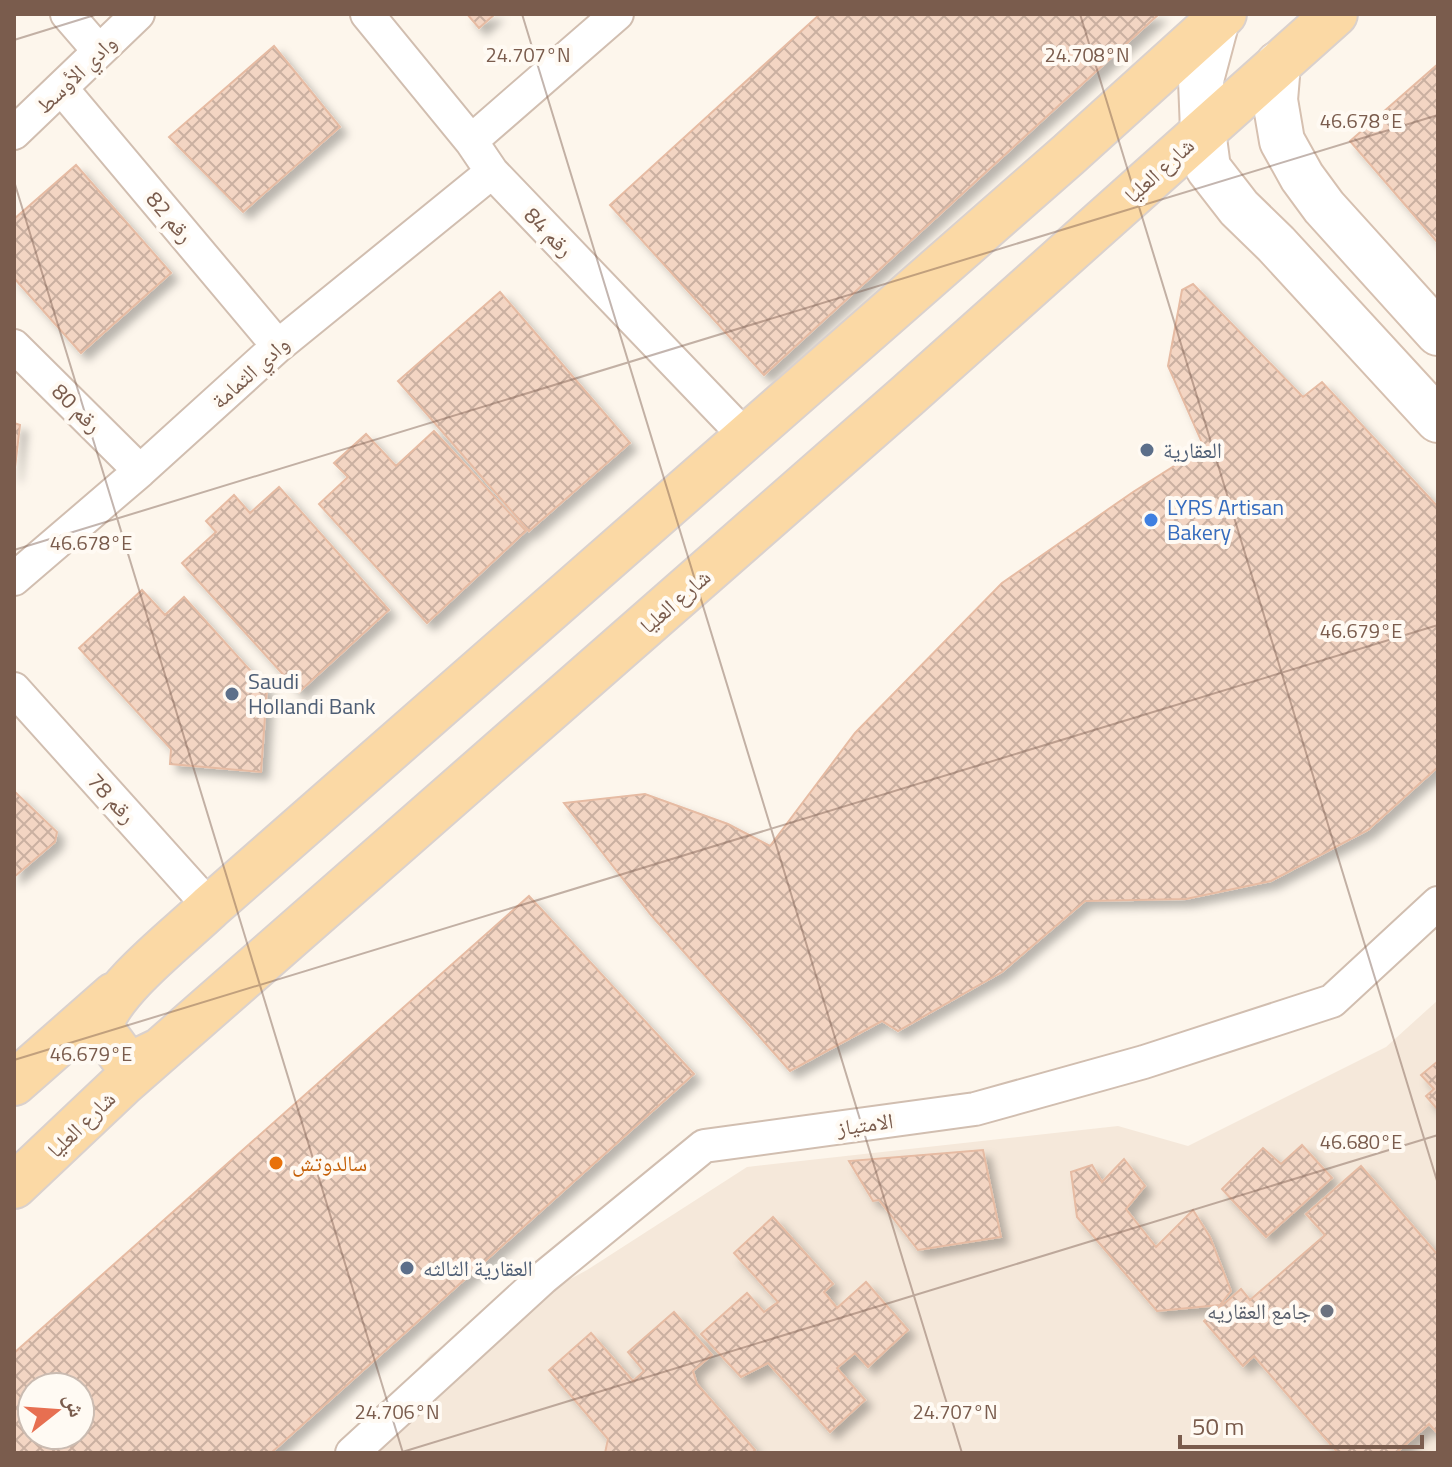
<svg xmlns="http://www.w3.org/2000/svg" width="1452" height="1467" font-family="'Titillium Web','Noto Naskh Arabic',sans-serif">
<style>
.residential{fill:#f5e8da}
.building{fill:url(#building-cross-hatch);stroke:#e6bba3;stroke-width:2;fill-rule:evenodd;filter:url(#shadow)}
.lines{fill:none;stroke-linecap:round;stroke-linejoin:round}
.minor-casing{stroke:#d1beb0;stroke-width:36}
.secondary-casing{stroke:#d6c0b0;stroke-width:48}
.primary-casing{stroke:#dad1cd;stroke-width:48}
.minor{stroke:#fff;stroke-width:32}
.secondary{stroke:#fff;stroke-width:44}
.primary{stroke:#fbd9a5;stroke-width:44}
.ticks{fill:none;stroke:#7a5c4d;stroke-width:2;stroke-opacity:0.45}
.service-dot{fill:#5c6f8a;stroke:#fffaf3;stroke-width:3}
.shop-dot{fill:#3f7fe0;stroke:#fffaf3;stroke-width:3}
.food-dot{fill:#e8710a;stroke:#fffaf3;stroke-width:3}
.worship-dot{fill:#6b7280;stroke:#fffaf3;stroke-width:3}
.labels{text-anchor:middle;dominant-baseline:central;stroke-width:8;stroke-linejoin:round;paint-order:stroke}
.street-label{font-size:22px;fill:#7a5c4d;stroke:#fffaf3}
.service-label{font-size:22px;fill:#4e5e75;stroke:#fffaf3;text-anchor:start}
.shop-label{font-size:22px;fill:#366cbe;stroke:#fffaf3;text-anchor:start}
.food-label{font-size:22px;fill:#c56008;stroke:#fffaf3;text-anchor:start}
.worship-label{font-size:22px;fill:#5b616d;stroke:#fffaf3;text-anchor:end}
.ticks-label{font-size:20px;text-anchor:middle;fill:#7a5c4d;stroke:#fffaf3;stroke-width:8;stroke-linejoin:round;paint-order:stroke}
</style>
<defs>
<pattern id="building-cross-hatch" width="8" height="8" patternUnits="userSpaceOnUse" patternTransform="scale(2)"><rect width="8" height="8" fill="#f3d5c3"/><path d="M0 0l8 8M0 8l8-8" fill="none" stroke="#cab0a1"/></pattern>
<filter id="shadow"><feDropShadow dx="7" dy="7" stdDeviation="4" flood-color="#0004"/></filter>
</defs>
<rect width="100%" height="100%" fill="#fdf6ec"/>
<!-- residential -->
<path class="residential" d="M1438,1000V1453H341L431,1354L587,1270L747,1167L1118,1126L1188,1146L1386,1047Z"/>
<!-- building -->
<path class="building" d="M467,14H495L479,28Z
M820,14H1159L764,375L610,205Z
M274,46L340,127L243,212L169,137Z
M1438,64V243L1350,141Z
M76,165L171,273L81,353L14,278V219Z
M1193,284L1303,397L1322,382L1438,507V767L1368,830L1271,881L1186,899L1085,901L1002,972L898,1031L882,1021L790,1071L651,915L564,803L645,794L728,824L770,846L855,733L1002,583L1133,492L1204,447L1168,366L1182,290Z
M500,292L630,443L529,531L398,381Z
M14,423L20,425L14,476Z
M434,431L526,531L427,623L319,504L348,477L334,463L366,434L396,466Z
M279,487L389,610L299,692L182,563L216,532L206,521L234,495L250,513Z
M142,590L165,615L184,597L267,689L261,772L170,764L171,749L79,648Z
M14,791L57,832L55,842L14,877Z
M529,896L694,1074L271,1453H14V1353ZM32,1387H80V1435H32Z
M1438,1061V1110L1426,1096L1434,1089L1421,1075Z
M1302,1145L1332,1178L1266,1237L1222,1189L1263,1148L1281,1164Z
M983,1150L1001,1237L918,1250L879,1200L873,1201L849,1161Z
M1124,1159L1145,1186L1126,1209L1156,1247L1193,1210L1210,1237L1231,1291L1220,1305L1157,1311L1077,1217L1071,1172L1092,1165L1102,1182Z
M1361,1166L1438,1255V1434L1429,1424L1396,1453H1338L1254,1356L1243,1366L1204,1321L1241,1289L1250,1300L1325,1235L1306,1214Z
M773,1217L833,1284L824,1292L837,1308L866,1282L908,1330L868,1367L855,1353L837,1368L865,1400L830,1432L768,1363L741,1377L701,1334L747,1293L764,1312L778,1302L734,1253Z
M674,1312L712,1355L693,1371L697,1384L755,1450L752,1453H605L608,1439L549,1370L591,1333L633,1381L644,1371L628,1352Z"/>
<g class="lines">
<defs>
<path id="minor" d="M67,14L99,51
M367,14L471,141L492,172L746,437
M62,89L278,346
M14,133L138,14
M471,141L617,14
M14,346L140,471
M14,579L140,471L278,346L492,172
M14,689L210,907
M352,1453L543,1278L704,1146L975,1109L1144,1062L1332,1001L1438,903"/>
<path id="secondary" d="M1217,20L1201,80L1203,131L1208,168L1239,208L1276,244L1438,420
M1278,64L1275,100L1282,141L1302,177L1324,207L1438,333"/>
<path id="primary" d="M161,1050L138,1061L123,1058L100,1027C111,988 180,936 210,907L1068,155L1224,14
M14,1083L114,995
M14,1186L122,1084L907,396L1335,14"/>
</defs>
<!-- minor casing -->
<use href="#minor" class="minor-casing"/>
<!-- secondary casing -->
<use href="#secondary" class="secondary-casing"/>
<!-- primary casing -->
<use href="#primary" class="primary-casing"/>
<!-- minor -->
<use href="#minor" class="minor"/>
<!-- secondary -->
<use href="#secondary" class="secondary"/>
<!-- primary -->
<use href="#primary" class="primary"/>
</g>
<!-- ticks -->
<path class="ticks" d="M522,14L962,1453M1080,14L1438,1184M14,40L98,14M14,181L403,1453M14,550L1438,115M14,1060L1438,625M399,1453L1438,1135"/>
<!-- markers -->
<g class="service-dot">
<circle cx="1147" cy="450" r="8"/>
<circle cx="232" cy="694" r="8"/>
<circle cx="407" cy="1268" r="8"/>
</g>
<circle class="shop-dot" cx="1151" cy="520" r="8"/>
<circle class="food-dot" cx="276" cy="1163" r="8"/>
<circle class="worship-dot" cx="1327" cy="1311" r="8"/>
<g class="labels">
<!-- street labels -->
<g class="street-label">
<text transform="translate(76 74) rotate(-44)">وادي الأوسط</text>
<text transform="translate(1159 170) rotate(-42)">شارع العليا</text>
<text transform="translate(170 217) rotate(50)">رقم 82</text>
<text transform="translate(549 232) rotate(46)">رقم 84</text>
<text transform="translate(250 372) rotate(-42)">وادي الثمامة</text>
<text transform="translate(77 408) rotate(45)">رقم 80</text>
<text transform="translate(675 601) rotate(-41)">شارع العليا</text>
<text transform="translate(112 798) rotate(48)">رقم 78</text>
<text transform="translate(81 1124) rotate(-44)">شارع العليا</text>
<text transform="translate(865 1124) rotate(-8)">الامتياز</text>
</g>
<!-- service labels -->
<g class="service-label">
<text x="1163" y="450">العقارية</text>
<text x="248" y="681">Saudi<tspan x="248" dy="25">Hollandi Bank</tspan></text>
<text x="423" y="1268">العقارية الثالثه</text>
</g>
<!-- shop labels -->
<g class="shop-label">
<text x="1167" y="507">LYRS Artisan<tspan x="1167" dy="25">Bakery</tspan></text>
</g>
<!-- food labels -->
<g class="food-label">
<text x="292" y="1163">سالدوتش</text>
</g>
<!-- worship labels -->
<g class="worship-label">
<text x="1311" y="1311">جامع العقاريه</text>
</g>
</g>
<g class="ticks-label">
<text x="528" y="62">24.707°N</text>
<text x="1087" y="62">24.708°N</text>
<text x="1361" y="128">46.678°E</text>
<text x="91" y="550">46.678°E</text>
<text x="1361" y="638">46.679°E</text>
<text x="91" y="1061">46.679°E</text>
<text x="1361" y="1149">46.680°E</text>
<text x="397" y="1419">24.706°N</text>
<text x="955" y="1419">24.707°N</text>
</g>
<!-- border -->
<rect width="1452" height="1467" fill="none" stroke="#7a5c4d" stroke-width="32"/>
<!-- north arrow -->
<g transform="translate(56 1411) rotate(73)"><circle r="38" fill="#fffaf3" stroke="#cabbb1" stroke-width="2"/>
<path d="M0-6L14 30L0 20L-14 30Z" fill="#e76f51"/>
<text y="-12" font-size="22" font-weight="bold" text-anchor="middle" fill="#7a5c4d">ش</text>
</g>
<!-- scale -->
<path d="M1180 1435v12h242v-12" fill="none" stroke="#7a5c4d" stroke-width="4"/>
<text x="1192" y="1435" font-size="24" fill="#7a5c4d" stroke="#fffaf3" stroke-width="6" paint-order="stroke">50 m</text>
</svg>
